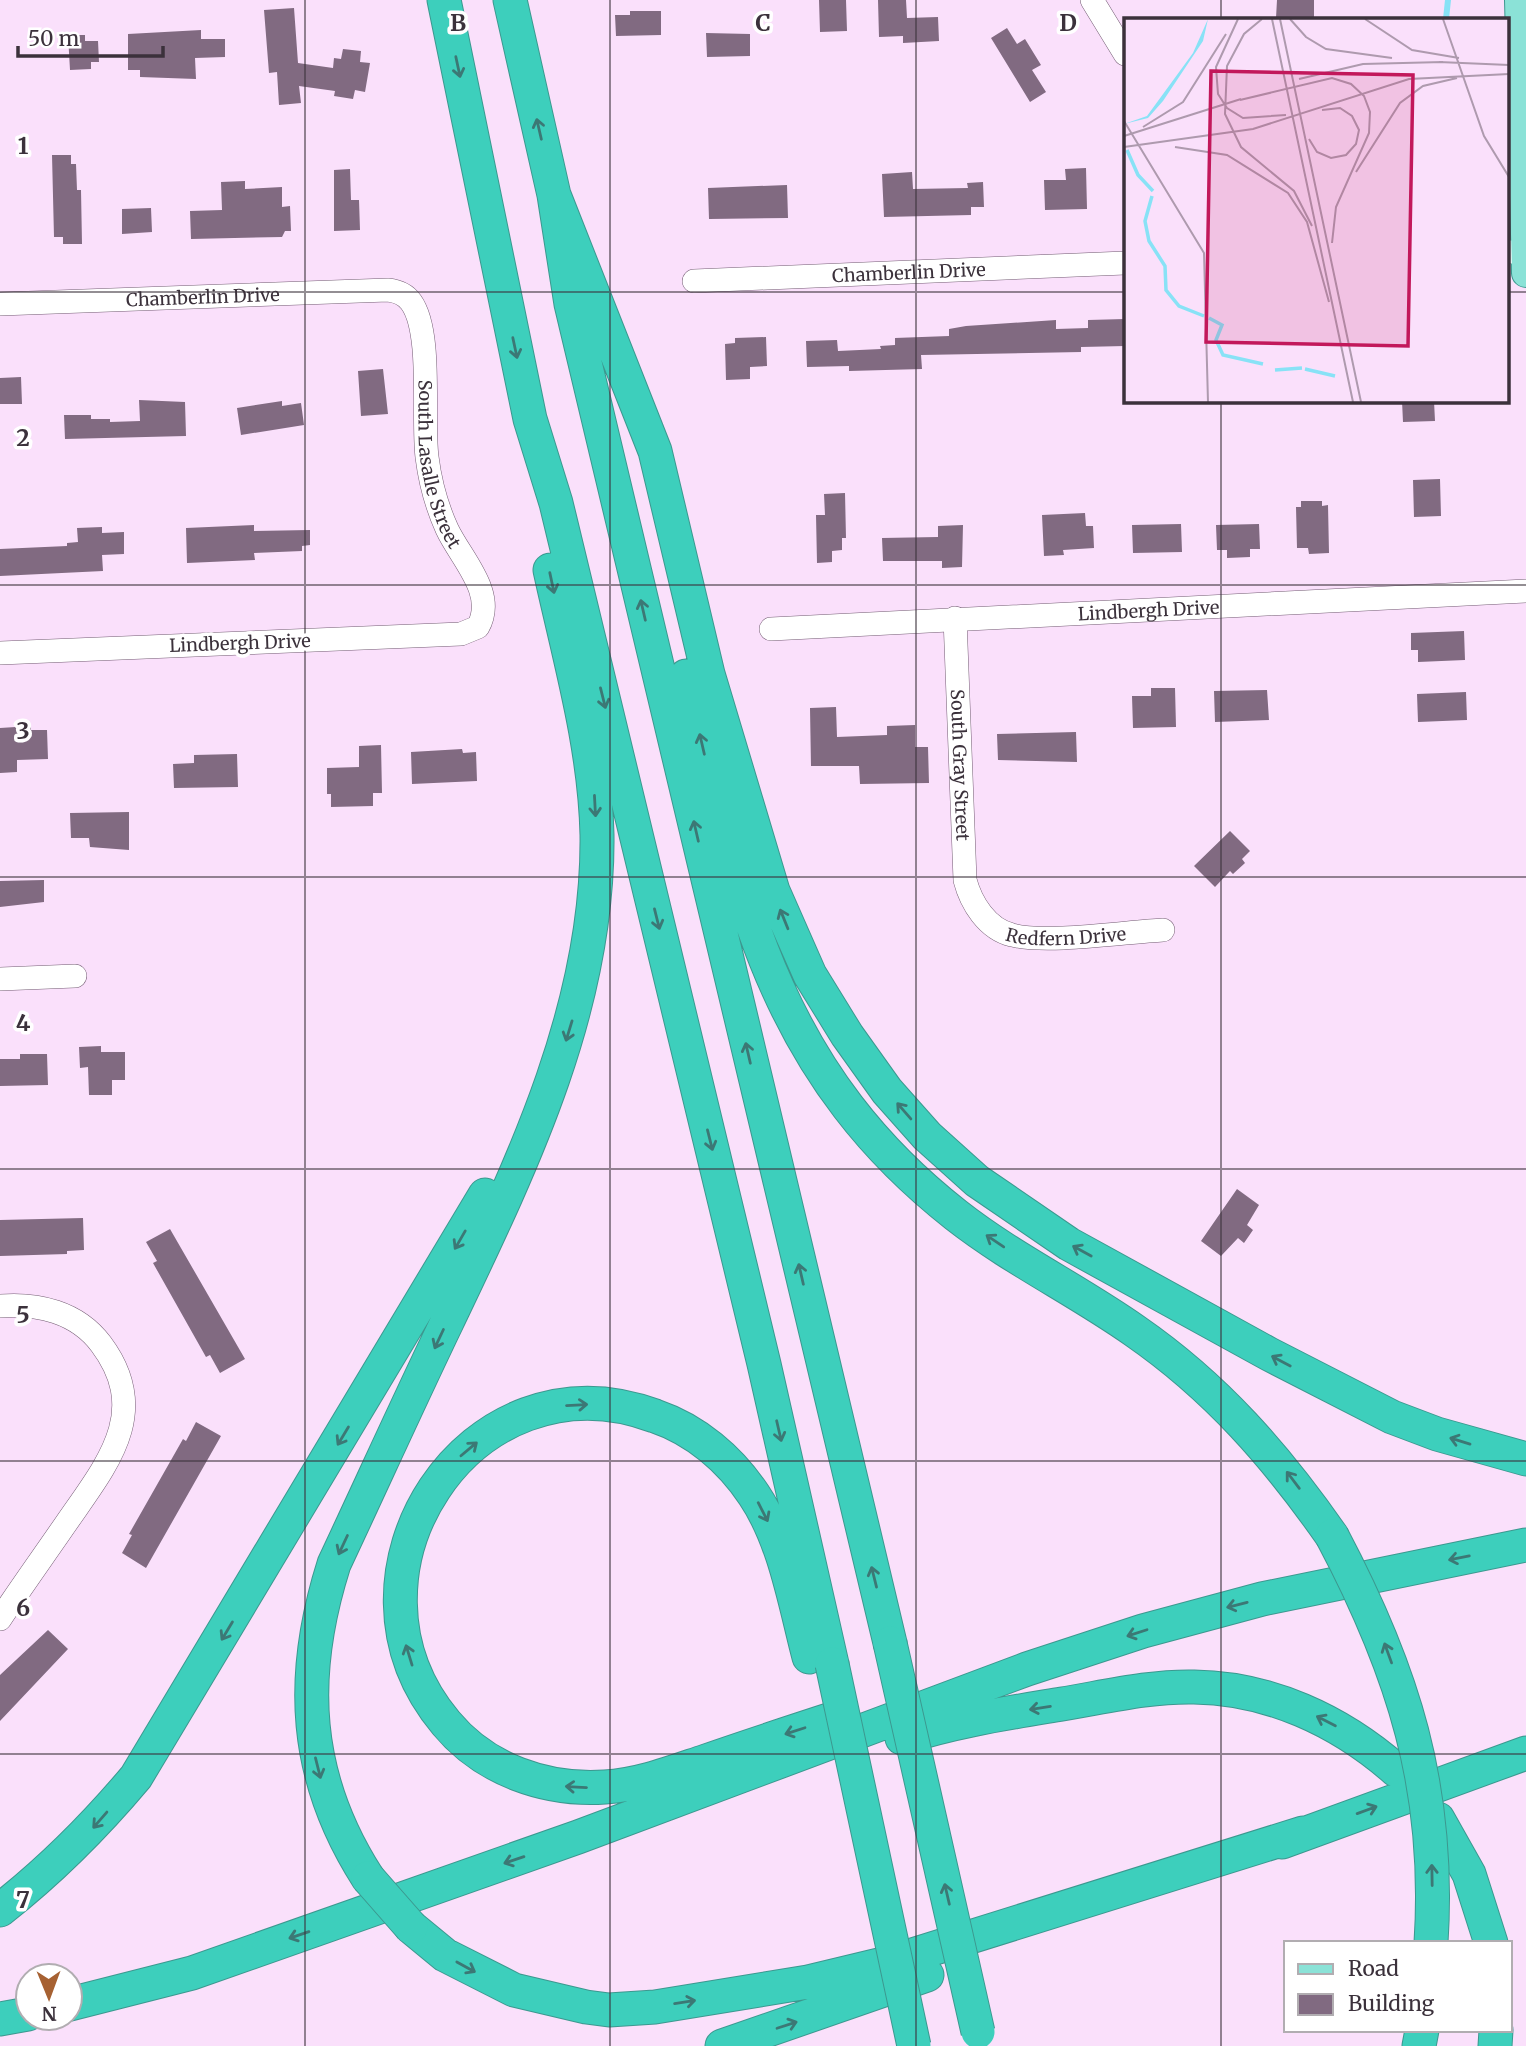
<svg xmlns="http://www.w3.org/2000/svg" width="1526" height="2046" font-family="Merriweather,serif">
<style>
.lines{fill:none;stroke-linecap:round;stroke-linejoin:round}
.stream{stroke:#88e2f6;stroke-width:6}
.building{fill:#816a81}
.minor-casing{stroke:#745d74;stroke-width:24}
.major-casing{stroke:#3c988f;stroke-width:30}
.highway-casing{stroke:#3c988f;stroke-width:35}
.minor{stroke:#fff;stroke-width:23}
.major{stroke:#8be2d7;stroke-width:28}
.highway{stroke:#3dcfbc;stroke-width:33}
.highway-bridge-casing{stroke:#3c988f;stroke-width:35;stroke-linecap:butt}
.highway-bridge{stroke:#3dcfbc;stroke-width:33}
.oneway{stroke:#3c7875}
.grid{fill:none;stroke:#3b313b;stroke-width:2;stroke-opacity:0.55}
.labels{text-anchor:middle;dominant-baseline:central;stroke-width:7;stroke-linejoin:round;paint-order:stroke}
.street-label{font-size:18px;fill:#3b313b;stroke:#fff}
.inset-river{fill:none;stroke:#88e2f6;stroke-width:3.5}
.inset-road{fill:none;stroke:#ae9aae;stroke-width:2}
.view{fill:#c2185b;fill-opacity:0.15;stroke:#c2185b;stroke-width:3.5}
.inset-edge{fill:none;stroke:#3b313b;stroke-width:3.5}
.grid-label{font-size:23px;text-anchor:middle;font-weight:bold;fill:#3b313b;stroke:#fff;stroke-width:7;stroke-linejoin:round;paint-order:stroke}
</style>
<rect width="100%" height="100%" fill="#fae0fb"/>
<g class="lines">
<!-- stream -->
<path class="stream" d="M1446,19L1448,0"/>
</g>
<!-- building -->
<path class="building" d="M819,0H846L847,31L820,32Z
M878,0H906L907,18L938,17L939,41L903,43V36L879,37Z
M1277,0H1314V19L1276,18Z
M294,8L298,63L333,68L334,58L341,59L343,49L361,51L360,62L370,63L365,92L355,90L353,99L334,96L335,91L299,86L301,103L279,105L277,72L269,73L264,10Z
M630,11H661V35L616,36L615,15H630Z
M1007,28L1017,44L1025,39L1041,65L1032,70L1046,92L1030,102L991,38Z
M201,30V39H225V57L195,58L196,79L140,77V70H128V34Z
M706,33L750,34V56L707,57Z
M68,35H85V41H98L99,62H91V69L70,70Z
M52,155H71V164H76L77,190H81L82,244H63V237H54Z
M1086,168L1087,209L1045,210L1044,180H1066L1065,169Z
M350,169L351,200H359L360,230L334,231V170Z
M912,172L913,189L968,188L967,183L983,182L984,207H971V215L884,217L882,174Z
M245,181V189L282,187V207L290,206L291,231H285L282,237L191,239L190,211L222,210L221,182Z
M787,185L788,218L709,219L708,188Z
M151,208L152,232L122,234V209Z
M1125,319V346L1081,347V352L921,355L922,369L849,371V366L807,367L806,341L837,340L838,351L881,349L880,346L895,345V338L949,336V329L966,326L1056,320V329L1088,328V320Z
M766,337L767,366L750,367V379L726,380L725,344L735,343V338Z
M383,369L388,414L361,416L358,371Z
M21,377L22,404H0V378Z
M139,400L185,402L186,436L65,439L64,415H91V419H110V422L140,421Z
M282,401V406L301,403L304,425L241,435L237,408Z
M1402,401H1434L1435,421L1403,422Z
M1440,479L1441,516L1414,517L1413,480Z
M845,493L846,538H842V550L832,551V562L817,563L816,515H825L824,494Z
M1301,501H1322V506L1328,505L1329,553L1309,554L1308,548H1297L1296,507H1301Z
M1085,513L1086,526H1093L1094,548L1063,550L1064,555L1044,556L1042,515Z
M1181,524L1182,552L1133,553L1132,525Z
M1259,524L1260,549H1250V557L1227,558V550H1217L1216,525Z
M254,525V531L310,530V545L302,546V551L254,553L255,560L187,563L186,528Z
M963,525L962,567L942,568V561H883L882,538L938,537V526Z
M102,527V533L124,532V554L102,555L103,571L0,576V549L67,546V543L78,542L77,528Z
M1464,631L1465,660L1418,662V650H1411V633Z
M1151,688H1175L1176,727L1133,728L1132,696H1151Z
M1267,690L1269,720L1215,722L1214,691Z
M1466,692L1467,720L1418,722L1417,694Z
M836,707L837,737L887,735V726L915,725V747H928L929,783L860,784L859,766H811L810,708Z
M31,726V730H47L48,759L17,760V772L0,773V728Z
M1076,732L1077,762L998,760L997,734Z
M381,745L382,793H373V806L331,807V794H327V768L359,767V746Z
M462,749L463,753L476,752L477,781L412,784L411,752Z
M237,754L238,787L174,788L173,764L194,763V755Z
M129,812V850L90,847L89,838H71L70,813Z
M1230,831L1250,851L1242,859L1245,863L1233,874L1230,871L1215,887L1194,866Z
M44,880V902L0,907V881Z
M101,1046V1052H125V1080H112V1095H89L88,1067L80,1068L79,1047Z
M20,1054H47L48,1085L0,1086V1059H20Z
M1237,1189L1259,1205L1247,1225L1253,1230L1244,1243L1238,1238L1221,1256L1201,1241Z
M83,1218L84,1250L67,1251V1254L0,1256V1220Z
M170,1229L245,1359L220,1373L210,1355L206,1357L153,1263L157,1261L146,1242Z
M196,1422L221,1436L146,1568L122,1553L132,1535L129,1534L183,1439L186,1441Z
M48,1630L68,1649L0,1721V1675Z"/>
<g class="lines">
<defs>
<g id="minor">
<path d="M1092,0L1125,54"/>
<path d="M1507,252H1525"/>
<path id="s1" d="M694,281L1125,263"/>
<path id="s2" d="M0,304L388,290C397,291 406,295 411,302C433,332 422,418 427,457C430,481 437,507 447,529C461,559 497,593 478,627L461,634L0,653"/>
<path id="s3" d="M955,618L965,880C971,903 987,929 1012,935C1046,944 1125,932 1163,930"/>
<path id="s4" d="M771,629L1526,591"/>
<path d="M0,979L75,976"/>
<path d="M0,1306C38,1303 77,1312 101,1344C152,1412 107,1464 67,1522C45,1554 22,1586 0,1619"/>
</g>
<path id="major" d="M1519,0L1526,273"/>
<path id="highway" d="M444,0L530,419L556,503L764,1364L832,1664
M510,0L554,195L571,304L890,1643
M554,195L655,451L708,674L773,891L810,975L847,1035L887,1091L927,1136L977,1181L1069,1244L1269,1354L1392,1417L1437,1434L1526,1459
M686,676C738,893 770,1069 956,1215C1012,1259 1077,1290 1135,1331C1216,1387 1276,1456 1332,1536
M809,1657C795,1604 785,1541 754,1495C730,1459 696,1430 655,1416C470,1347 322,1576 446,1723C485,1770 546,1791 605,1787C640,1785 673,1772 706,1761C749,1746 792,1732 835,1718
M902,1738C954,1721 1008,1713 1062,1704C1105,1697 1150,1686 1194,1687C1269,1688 1339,1720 1396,1770
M1438,1819L1469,1874L1491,1943
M1282,1842L1526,1753
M368,1878C303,1777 298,1677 334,1564C372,1483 409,1401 448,1320C521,1167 599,1008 597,835C595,745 569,657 550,570
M0,1910C51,1870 94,1827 136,1777L485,1195
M411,1927L445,1955L514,1990L586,2007L609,2010L655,2007L808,1982L887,1963L1303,1833
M70,2004L192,1973L578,1837L1027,1669L1143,1631L1262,1599L1526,1545
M0,2019L28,2014
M722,2046L927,1975
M1419,2046L1422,2030
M1495,2046L1496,2030"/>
</defs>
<!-- minor casing -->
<use href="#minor" class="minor-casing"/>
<!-- major casing -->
<use href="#major" class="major-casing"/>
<!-- highway casing -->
<use href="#highway" class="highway-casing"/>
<!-- minor -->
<use href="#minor" class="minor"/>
<!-- major -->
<use href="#major" class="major"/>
<!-- highway -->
<use href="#highway" class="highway"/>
<defs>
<path id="highway-bridge" d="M1332,1536C1403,1670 1441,1789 1431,1943
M890,1643L978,2032
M832,1664L914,2046
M368,1878L411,1927"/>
</defs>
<!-- highway-bridge casing -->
<use href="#highway-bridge" class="highway-bridge-casing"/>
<!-- highway-bridge -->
<use href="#highway-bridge" class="highway-bridge"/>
</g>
<!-- one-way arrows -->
<defs><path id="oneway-shaft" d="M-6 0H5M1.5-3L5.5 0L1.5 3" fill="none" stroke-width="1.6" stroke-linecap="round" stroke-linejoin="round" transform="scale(1.75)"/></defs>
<g class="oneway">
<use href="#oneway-shaft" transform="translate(458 67) rotate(78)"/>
<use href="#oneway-shaft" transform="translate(539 129) rotate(-103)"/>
<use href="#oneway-shaft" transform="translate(515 348) rotate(78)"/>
<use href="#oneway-shaft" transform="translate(552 583) rotate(78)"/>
<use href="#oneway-shaft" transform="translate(643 610) rotate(-103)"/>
<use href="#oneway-shaft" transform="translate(603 698) rotate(76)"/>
<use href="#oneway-shaft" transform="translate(702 744) rotate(-103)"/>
<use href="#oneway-shaft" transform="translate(595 806) rotate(87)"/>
<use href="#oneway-shaft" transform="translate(696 831) rotate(-103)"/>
<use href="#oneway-shaft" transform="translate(657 919) rotate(76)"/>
<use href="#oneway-shaft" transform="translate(784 919) rotate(-112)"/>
<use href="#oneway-shaft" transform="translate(569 1031) rotate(107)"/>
<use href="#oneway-shaft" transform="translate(748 1053) rotate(-103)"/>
<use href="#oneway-shaft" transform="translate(904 1111) rotate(-131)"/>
<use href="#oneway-shaft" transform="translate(710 1140) rotate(76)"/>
<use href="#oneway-shaft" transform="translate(460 1240) rotate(120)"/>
<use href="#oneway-shaft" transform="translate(995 1241) rotate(-146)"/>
<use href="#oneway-shaft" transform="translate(1082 1251) rotate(-151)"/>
<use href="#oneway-shaft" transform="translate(801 1274) rotate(-103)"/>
<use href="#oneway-shaft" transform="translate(439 1339) rotate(115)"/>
<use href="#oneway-shaft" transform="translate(1281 1361) rotate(-152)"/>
<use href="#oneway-shaft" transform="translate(577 1405) rotate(-3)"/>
<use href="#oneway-shaft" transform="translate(779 1431) rotate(77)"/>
<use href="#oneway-shaft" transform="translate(343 1436) rotate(121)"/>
<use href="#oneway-shaft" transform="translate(1460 1441) rotate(-163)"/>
<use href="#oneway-shaft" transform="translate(469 1449) rotate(-40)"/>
<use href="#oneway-shaft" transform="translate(1293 1480) rotate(-127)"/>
<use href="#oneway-shaft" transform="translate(763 1512) rotate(63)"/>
<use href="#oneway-shaft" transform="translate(343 1545) rotate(115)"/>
<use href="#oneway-shaft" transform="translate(1459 1558) rotate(169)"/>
<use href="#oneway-shaft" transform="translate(874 1577) rotate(-104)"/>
<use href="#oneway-shaft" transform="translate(1237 1605) rotate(166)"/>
<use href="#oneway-shaft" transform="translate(227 1631) rotate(121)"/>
<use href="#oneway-shaft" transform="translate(1137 1633) rotate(162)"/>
<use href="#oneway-shaft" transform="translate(1388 1653) rotate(-110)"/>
<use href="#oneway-shaft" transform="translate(409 1655) rotate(-107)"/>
<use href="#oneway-shaft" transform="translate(1040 1708) rotate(171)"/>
<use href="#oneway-shaft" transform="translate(1326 1721) rotate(-153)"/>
<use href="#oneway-shaft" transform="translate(795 1731) rotate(162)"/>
<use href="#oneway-shaft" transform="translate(318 1768) rotate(76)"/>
<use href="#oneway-shaft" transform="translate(576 1787) rotate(-177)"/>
<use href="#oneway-shaft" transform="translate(1367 1810) rotate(-20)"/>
<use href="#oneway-shaft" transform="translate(100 1820) rotate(131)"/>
<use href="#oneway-shaft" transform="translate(514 1860) rotate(161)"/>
<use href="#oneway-shaft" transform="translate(1432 1875) rotate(-91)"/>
<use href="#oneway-shaft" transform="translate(947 1894) rotate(-103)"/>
<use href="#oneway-shaft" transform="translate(299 1935) rotate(161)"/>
<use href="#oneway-shaft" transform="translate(466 1967) rotate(29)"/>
<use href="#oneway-shaft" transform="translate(685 2002) rotate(-9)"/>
<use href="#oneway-shaft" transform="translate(787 2025) rotate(-18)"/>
</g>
<!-- grid -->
<path class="grid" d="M305,0V2046M610,0V2046M916,0V2046M1221,0V19M0,292H1125M1507,292H1526M1221,401V2046M0,585H1526M0,877H1526M0,1169H1526M0,1461H1526M0,1754H1526"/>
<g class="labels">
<!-- street labels -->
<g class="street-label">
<text stroke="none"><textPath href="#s1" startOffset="215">Chamberlin Drive</textPath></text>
<text stroke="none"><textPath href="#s2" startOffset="203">Chamberlin Drive</textPath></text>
<text stroke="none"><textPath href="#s2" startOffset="581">South Lasalle Street</textPath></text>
<text stroke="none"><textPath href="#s4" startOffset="378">Lindbergh Drive</textPath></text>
<text transform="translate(240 643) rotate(-2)">Lindbergh Drive</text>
<text stroke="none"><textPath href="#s3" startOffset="147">South Gray Street</textPath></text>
<text stroke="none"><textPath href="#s3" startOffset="392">Redfern Drive</textPath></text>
</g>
</g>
<!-- overview -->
<g transform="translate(1124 18)">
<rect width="385" height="385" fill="#fae0fb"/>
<path d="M84,1L79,23L39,83L24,100L0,106L23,98L69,35Z" fill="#88e2f6"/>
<path class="inset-river" d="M3,132L14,157L29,173M28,178L21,203L25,223L41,248L42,272L55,288L80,298M85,300L98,307L92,322L99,337L139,346M181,351L211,358M151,352L178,350"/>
<path class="inset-road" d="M114,1L92,49L94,76L103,90L119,100L162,97M138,1L120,16L103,48L101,96L117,129L170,173L188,208M148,1L229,384M156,1L237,384M166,1L182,19L202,31L268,40M241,1L288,32L335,40M319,1L360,118L385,159M315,44L385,47M175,61L239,46L319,44M116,82L208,60L227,66L240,78L246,94L245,115L212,189L208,225M0,103L80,235L84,384M19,109L59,84L102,16M0,118L117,81M185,121L193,134L207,140L222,137L232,126L235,112L228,98L216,90L198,92M0,129L129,111L285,61L385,56M51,129L103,137L164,175L183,204L205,284M232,154L276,85L299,68L333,60"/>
<path class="view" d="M87,53L289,57L284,328L82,324Z"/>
<rect width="385" height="385" class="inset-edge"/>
</g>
<g class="grid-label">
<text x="458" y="31">B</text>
<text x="763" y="31">C</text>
<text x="1068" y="31">D</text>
<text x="23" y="154">1</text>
<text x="23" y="446">2</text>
<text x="23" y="739">3</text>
<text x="23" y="1031">4</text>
<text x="23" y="1323">5</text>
<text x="23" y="1616">6</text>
<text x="23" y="1908">7</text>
</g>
<!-- legend -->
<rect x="1284" y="1941" width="228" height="91" fill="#ffffff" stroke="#b1adb1" stroke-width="2"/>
<rect x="1298" y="1964" width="35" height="10" fill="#8be2d7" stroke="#b1adb1" stroke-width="2"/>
<text x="1348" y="1976" font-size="21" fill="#3b313b">Road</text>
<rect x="1298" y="1994" width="35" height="21" fill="#816a81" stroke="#b1adb1" stroke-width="2"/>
<text x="1348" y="2011" font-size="21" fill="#3b313b">Building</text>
<!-- north arrow -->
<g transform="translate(49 1997) rotate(179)"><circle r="33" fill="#ffffff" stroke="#b1adb1" stroke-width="2"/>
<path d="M0-5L12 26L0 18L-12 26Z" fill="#a66132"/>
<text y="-10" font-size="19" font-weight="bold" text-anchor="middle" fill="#3b313b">N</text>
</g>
<!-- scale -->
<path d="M18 46v10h145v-10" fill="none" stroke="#3b313b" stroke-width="3.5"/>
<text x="28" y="46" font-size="21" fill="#3b313b" stroke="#ffffff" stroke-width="5" paint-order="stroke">50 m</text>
</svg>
